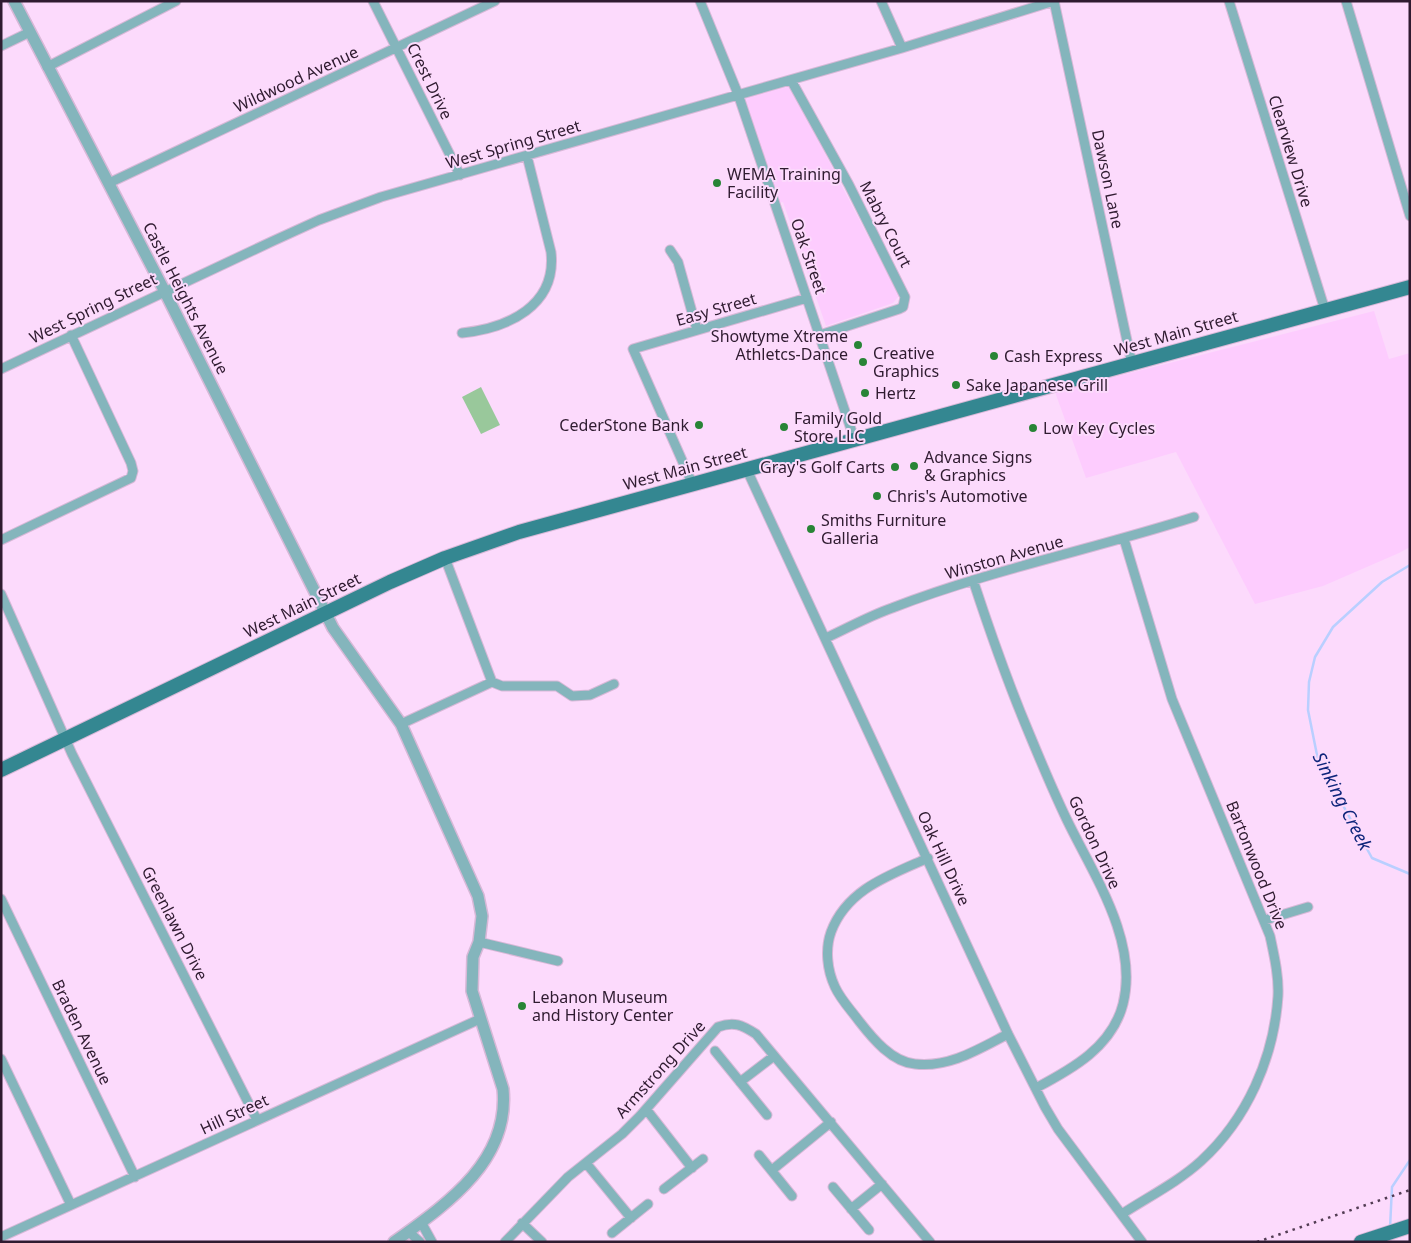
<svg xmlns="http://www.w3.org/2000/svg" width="1411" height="1243" font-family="'Noto Sans',sans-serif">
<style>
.built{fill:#fdccfe}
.green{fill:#99c89b}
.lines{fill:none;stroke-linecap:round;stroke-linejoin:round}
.stream{stroke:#b9cfff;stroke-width:2.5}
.minor-casing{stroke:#d7b8d7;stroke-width:11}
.tertiary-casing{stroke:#d7b8d7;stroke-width:14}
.primary-casing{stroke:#d7b8d7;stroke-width:16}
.minor{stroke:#84b5bc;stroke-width:9}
.tertiary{stroke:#84b5bc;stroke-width:11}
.primary{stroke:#348791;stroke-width:14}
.rail{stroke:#523c53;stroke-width:2.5;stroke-dasharray:2.5 5;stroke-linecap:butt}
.poi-dot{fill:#288436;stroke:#fcdafc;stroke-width:2}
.labels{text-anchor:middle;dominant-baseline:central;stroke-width:4;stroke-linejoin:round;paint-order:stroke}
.street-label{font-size:16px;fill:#2f1b30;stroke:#fcdafc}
.poi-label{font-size:16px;fill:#2f1b30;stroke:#fcdafc;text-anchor:start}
.water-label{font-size:18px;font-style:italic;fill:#0e257b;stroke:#fcdafc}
</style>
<rect width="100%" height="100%" fill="#fcdafc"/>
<!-- built -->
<path class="built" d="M790,86L899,296L893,303L826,326L783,202L777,203L742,99Z
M1374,311L1389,359L1410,353V547L1399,553L1323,586L1255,604L1176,452L1086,478L1055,392Z"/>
<!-- green -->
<path class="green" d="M481,387L500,425L481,434L462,397Z"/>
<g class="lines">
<!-- stream -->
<path class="stream" d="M1410,565L1382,582L1333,627L1315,657L1309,682L1308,710L1318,760L1372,858L1410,874
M1390,1228L1392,1187L1410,1160"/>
<defs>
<path id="minor" d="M373,1L460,175
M700,1L738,94L854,438
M881,1L902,48
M1054,1L1132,364
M1229,1L1325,310
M1346,1L1410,216
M1,46L30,32
M47,67L176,1
M791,80L849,185L905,297L903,307L899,309L820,335
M109,183L495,1
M670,250L678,262L697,330
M462,333C508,328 557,306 551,252L527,156
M1,369L273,241L319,220L381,197L902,48L1054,1
M747,470L1008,1034L1045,1107L1058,1129L1142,1242
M692,483L633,349L807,298
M1,540L131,478L133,471L131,463L71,335
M445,558L492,682
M973,580C990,632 1008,683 1029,733C1041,762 1053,791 1067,820C1093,874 1139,941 1123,1004C1112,1047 1072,1069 1036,1088
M1,594L72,754L257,1120
M826,638C848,628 869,616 892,608C990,570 1094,549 1194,517
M401,724L492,682L502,686H557L572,696L590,695L614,684
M928,858C890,875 847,889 831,932C825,949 827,970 835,987C841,1000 851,1010 859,1021C873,1039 892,1062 915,1064C949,1068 979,1049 1008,1034
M1,899L135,1177
M1265,920L1308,907
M479,942L558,961
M715,1051L767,1115
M1,1059L71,1205
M740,1082L774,1056
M646,1109L692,1168
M759,1155L792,1196
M586,1163L631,1218
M772,1170L831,1122
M833,1187L869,1230
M664,1189L703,1159
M851,1209L882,1184
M1122,1214C1148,1197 1178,1182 1201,1161C1247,1119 1274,1058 1278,996C1279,976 1274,955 1270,936L1172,699L1124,539
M421,1222L432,1242
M522,1223L542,1242
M408,1231L420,1242
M612,1233L648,1204
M1,1237L480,1019
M505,1242L568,1177L622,1134L640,1116L718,1027C734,1021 742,1025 756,1034L930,1242"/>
<path id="tertiary" d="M14,1L164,290L333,628L401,724L478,896L482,916L479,942L473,957L472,991L503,1089C510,1161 447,1204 394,1242"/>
<path id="primary" d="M1,770L390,582L445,558L519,532L1410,287
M1361,1242L1410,1226"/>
</defs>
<!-- minor casing -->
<use href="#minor" class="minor-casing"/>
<!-- tertiary casing -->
<use href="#tertiary" class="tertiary-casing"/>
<!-- primary casing -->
<use href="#primary" class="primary-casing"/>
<!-- minor -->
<use href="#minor" class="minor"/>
<!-- tertiary -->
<use href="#tertiary" class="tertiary"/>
<!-- primary -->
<use href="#primary" class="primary"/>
<!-- rail -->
<path class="rail" d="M1257,1242L1410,1190"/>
</g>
<!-- markers -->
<g class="poi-dot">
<circle cx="717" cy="183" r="5"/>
<circle cx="858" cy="345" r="5"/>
<circle cx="994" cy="356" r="5"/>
<circle cx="863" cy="362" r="5"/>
<circle cx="956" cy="385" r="5"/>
<circle cx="865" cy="393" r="5"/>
<circle cx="699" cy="425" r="5"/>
<circle cx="784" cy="427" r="5"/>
<circle cx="1033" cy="428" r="5"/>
<circle cx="914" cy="466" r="5"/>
<circle cx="895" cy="467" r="5"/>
<circle cx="877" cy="496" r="5"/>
<circle cx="811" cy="529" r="5"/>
<circle cx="522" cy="1006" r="5"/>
</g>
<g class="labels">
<!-- street labels -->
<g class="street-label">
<text transform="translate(296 79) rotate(-25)">Wildwood Avenue</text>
<text transform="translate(430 81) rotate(64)">Crest Drive</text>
<text transform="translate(513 144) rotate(-16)">West Spring Street</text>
<text transform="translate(1291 151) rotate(73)">Clearview Drive</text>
<text transform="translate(1108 179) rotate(78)">Dawson Lane</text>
<text transform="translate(886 224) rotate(63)">Mabry Court</text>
<text transform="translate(809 256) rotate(71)">Oak Street</text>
<text transform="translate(186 298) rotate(63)">Castle Heights Avenue</text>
<text transform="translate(93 308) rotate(-26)">West Spring Street</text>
<text transform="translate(716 309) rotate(-16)">Easy Street</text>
<text transform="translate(1176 333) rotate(-16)">West Main Street</text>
<text transform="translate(685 468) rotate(-15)">West Main Street</text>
<text transform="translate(1004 557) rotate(-16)">Winston Avenue</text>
<text transform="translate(302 605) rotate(-26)">West Main Street</text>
<text transform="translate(1095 842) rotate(65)">Gordon Drive</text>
<text transform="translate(944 858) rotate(65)">Oak Hill Drive</text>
<text transform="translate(1257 865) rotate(68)">Bartonwood Drive</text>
<text transform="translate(175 923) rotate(63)">Greenlawn Drive</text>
<text transform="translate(82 1032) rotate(64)">Braden Avenue</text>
<text transform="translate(660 1069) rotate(-48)">Armstrong Drive</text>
<text transform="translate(234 1114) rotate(-25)">Hill Street</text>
</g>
<!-- poi labels -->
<g class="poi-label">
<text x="727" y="174">WEMA Training<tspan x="727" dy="18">Facility</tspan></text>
<text x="848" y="336" text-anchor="end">Showtyme Xtreme<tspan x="848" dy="18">Athletcs-Dance</tspan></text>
<text x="873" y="353">Creative<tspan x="873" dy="18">Graphics</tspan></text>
<text x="1004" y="356">Cash Express</text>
<text x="966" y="385">Sake Japanese Grill</text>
<text x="875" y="393">Hertz</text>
<text x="794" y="418">Family Gold<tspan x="794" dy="18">Store LLC</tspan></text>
<text x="689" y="425" text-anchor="end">CederStone Bank</text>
<text x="1043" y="428">Low Key Cycles</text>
<text x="924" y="457">Advance Signs<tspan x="924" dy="18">&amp; Graphics</tspan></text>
<text x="885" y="467" text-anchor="end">Gray's Golf Carts</text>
<text x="887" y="496">Chris's Automotive</text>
<text x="821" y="520">Smiths Furniture<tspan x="821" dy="18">Galleria</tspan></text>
<text x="532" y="997">Lebanon Museum<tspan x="532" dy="18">and History Center</tspan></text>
</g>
<!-- water labels -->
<g class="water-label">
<text transform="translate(1343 801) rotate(63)">Sinking Creek</text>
</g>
</g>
<!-- border -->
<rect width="1411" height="1243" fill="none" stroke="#2f1b30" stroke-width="5"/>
</svg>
